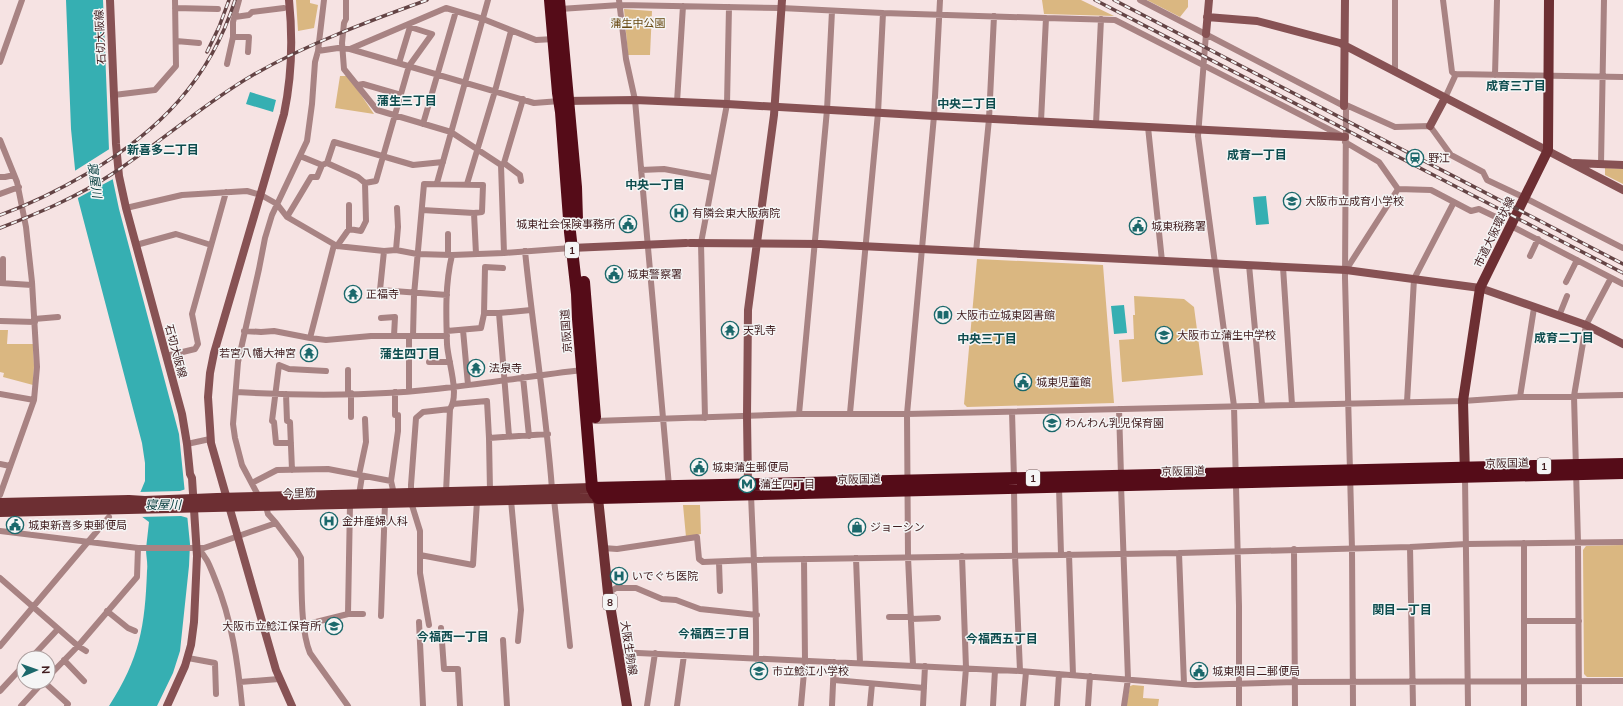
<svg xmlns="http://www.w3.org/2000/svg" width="1623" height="706" font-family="Mulish,'Noto Sans JP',sans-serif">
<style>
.green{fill:#dab781}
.water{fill:#36afb2}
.pier{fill:#f6e3e3}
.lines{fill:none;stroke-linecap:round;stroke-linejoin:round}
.street{stroke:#a88383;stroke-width:6}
.secondary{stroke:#875254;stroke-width:8}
.primary{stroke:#6d2f33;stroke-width:10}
.highway{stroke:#550c18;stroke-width:12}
.rail-casing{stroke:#644445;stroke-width:3.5}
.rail{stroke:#f5f5f5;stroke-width:2;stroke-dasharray:6;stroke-linecap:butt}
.labels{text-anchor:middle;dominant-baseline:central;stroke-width:3;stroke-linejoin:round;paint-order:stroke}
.shield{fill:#f5f5f5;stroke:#765e5f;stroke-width:1}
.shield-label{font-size:10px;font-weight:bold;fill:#401d1f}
.park-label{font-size:11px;fill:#674911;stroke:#f5f5f5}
.street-label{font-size:11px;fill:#401d1f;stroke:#f5f5f5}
.poi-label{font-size:11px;fill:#401d1f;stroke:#f5f5f5;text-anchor:start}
.neighbourhood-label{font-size:12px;font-weight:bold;fill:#0d4c4e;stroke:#f5f5f5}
.water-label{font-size:12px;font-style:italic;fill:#00383a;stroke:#f5f5f5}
</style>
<rect width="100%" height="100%" fill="#f6e3e3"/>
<!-- green -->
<path class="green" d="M296,0H310V3L318,5L314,28L298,31Z
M1042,0H1081L1114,16L1044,14Z
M1147,0H1188V7L1180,17Z
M624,9L652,11L650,55H628Z
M340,76H347L355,86L374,114L335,108Z
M1605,168L1623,169V184L1605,175Z
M977,259L1103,265L1114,403L967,407L964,404Z
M1134,296L1184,299L1194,307L1203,375L1122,382L1119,340L1134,339L1133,315H1135Z
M0,330H8L7,344H33L34,366L33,385L3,377L4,373L0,372Z
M683,505H700L701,534L686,537Z
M1623,545V677H1587L1584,674L1583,550L1586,546Z
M1133,685L1144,686L1143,698L1159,699L1158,706H1126L1130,686Z"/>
<!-- water -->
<path class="water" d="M66,0H103L109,150L112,176L119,209L179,434L190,544L189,566L180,651L173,673L157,706H109C140,658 145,626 147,571C148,563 146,556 146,549C147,540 148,531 149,522L141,516L140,493L145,481V463L142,443L78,199L71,129Z
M250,92L276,100L273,112L246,104Z
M1266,196L1269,224L1256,225L1253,197Z
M1124,305L1127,333L1114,334L1111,306Z"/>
<!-- pier -->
<path class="pier" d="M111,148L115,178L76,199L73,172Z
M186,489L188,518L181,516L139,517V492L180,491Z"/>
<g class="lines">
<!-- street -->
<path class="street" d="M346,0V19L344,23L342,43L344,69L377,110L451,132L501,165L504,253
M619,0L626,59L635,100L669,486
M1140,0L1344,106L1346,109L1345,278L1352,549L1353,706
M1395,0V72
M1443,0L1452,72L1454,74L1623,77
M175,8L218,9
M560,9L620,5L781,8L883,13L1046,18L1041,121
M235,17L249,15L252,12L284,8
M1046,18L1115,20L1340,135
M1206,34L1198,136L1234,406L1239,606V706
M233,37H249L248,52
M176,41L199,43
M350,49L534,103L560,101
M318,51L338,48L350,49L446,8L483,19L536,40L554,39
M0,62L22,0
M399,63L410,27V24
M227,64L233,37V22L239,0
M1495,75L1497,0
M358,85L363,84L401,95
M114,95L155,90L176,66L175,0
M1445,98L1456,74
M677,102L683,6
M1344,104L1395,127L1430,126L1451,155L1483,172L1487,180L1521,196
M423,124L456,11
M1096,124L1101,19
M1148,127L1162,261
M0,140L17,182L26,227L32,282L37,367L34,400L0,495
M1345,142L1379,162L1398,189L1431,190L1471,211L1479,209L1500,219
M300,156L322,165L327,163L334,142L413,165L443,162
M327,163L358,177L365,183
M504,163L520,175L521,181
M1601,164L1604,0
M501,165L504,163L523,99
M641,170L664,169L713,178
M0,177H5L14,175
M437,183L488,0
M467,184L495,91L511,31
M0,194L19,187
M1529,200L1623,248
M126,208L182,195L247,191L261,195L277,204L287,217L337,246L384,251L396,250L417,254L452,255L504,253L571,248
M422,210L474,213
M287,217L311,177H317L322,165
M1515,228L1623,284
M349,229V205
M448,234V255
M136,245L176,234L211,245
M337,246L349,229L361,231L366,221L365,183L376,181L409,66L432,34L410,27
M396,250L398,227L397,208
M384,251L380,290L447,295
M525,251C533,331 546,409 552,489
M976,252L989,119L994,16
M1530,256L1538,239
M1249,265L1262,405
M1283,267L1292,405
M1346,270L1398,189
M1566,282L1577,260
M0,283L32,285
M3,283V259
M484,313H499
M1559,316L1567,296
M381,318L395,317L394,336
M34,319L58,317
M0,321L35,322
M463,330L468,385
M244,331L261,332L274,331L310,338L326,340L371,336H447
M447,331L481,328L484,314L485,267L503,268
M413,336L414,295L424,184L483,185L482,212L474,213L476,254
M310,338L334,245
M166,356L195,349L198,344L192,314L226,192
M429,362H450
M523,377L529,436
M409,391V336
M236,392C306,396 384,396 453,387C496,382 539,375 582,370
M348,393V370
M351,393V417
M0,394L34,400
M286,394L287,421L290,422L292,470
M1520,397L1534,308
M1407,402L1414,279L1454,202
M453,404L487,401L489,438L490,491
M1119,409L1121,476
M1012,412L1014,479
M850,413L878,113L883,13
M799,414L827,110L832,11
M705,418L701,243L727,104L729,7
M595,421L799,414H907L1463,401L1520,397L1623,395
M509,436L499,313L531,310
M489,438L548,434
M291,443H276L274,422L272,421L279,365L289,369L326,371
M187,444L210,439
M0,464L10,466
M359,475L366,442L365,419
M1465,477L1468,706
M252,483L277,470L328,469L391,481
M1121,485L1128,679L1124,706
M1059,487L1061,554
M1014,488L1015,555L1020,671
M446,492L450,409C460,394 448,362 447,344C446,314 445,284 452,255
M394,494L391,481L398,431V415H395V392
M751,494C753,549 757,604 756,659
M359,495L362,476
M554,499L570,646
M511,500L521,610L518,641
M276,523L297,551L301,558C302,585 300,629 310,653L348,706
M0,531L138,548H204L276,523L268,514L266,506L259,497L242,465L235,438L233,424L238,362L259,269L265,238L272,215L307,141L312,104L315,62L318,51L324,0
M1524,543V706
M1410,547L1413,706
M197,548C208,558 210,567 215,579C232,620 238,663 242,706
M603,548L617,549L697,537L699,559L703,562L753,560L1179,553L1410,547L1467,544L1623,542
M1294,549L1295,706
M1179,553L1184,684
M1069,554L1073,675
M420,555L473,565L477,501
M962,556L966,668L963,706
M856,558L860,663
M719,562L720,591
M0,578L78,646L86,651
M608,593L616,588H636L662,599L676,600L700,609L757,615
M107,611L128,628L135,631
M348,614L350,504
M381,616L385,503
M889,617H911
M911,619L938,618
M1525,621H1579
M419,622L423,706
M304,625L348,614H363
M429,625L420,573V531L411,502V485L416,418L423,412L450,409
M441,628L444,669H458L460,706
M503,640L507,706
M0,646L109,517
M617,652L1020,671L1195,685L1295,682L1623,681
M31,658L58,629
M188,658L215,663L216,694
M64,660L84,681
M913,665L908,557L907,414L934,116L940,0
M48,677L78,646L137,577L138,548
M834,680L924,688
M44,682L68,704L67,706
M240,682L279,679
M0,691L24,665
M21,706L43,682
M647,706L655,653
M677,706L684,655
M801,706L805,661L804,559
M832,706L834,662
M870,706L872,684
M923,706L925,666
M993,706L995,670
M1023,706L1026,672
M1057,706L1059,674
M1088,706L1090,676
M1579,706L1578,543L1574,396L1586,325L1611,278"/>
<!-- secondary -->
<path class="secondary" d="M110,0L116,144L119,176L126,208L182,414L187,444L190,474L192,478L197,556L194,622L191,645L185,666L167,706
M289,0C293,39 292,76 284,114L214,353L210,373L208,397L211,443L276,670L292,706
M1207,17L1257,21L1340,43L1623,190
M1206,34L1209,0
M565,101L635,100L727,104L934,116L1345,137
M1344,106L1345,0
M1430,126L1445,98
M1574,163L1623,165
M690,243L820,244L1346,270L1480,288L1586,325L1623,344
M571,248L686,243
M748,485L747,416L748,310L774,115L782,0"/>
<!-- primary -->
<path class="primary" d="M1465,475L1463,401L1480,288L1548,150L1549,0
M0,503L129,500L145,501L217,498L490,491L592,488
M0,512L598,498L608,593L627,706"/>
<!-- highway -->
<path class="highway" d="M550,0L558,93L561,112L570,232L577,294L578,319L592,488L595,494
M559,0L576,187L577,220
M584,282L595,417
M592,488L1623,464
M598,498L1623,473"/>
<defs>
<path id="rail" d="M1095,0L1623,273
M1114,0L1623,264
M207,52L219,27L229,0
M0,215C31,204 59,190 88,173C158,132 210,80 235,0
M0,228C39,213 77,197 112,174C160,143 203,104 253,75C307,44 369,21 427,0"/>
</defs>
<!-- rail casing -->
<use href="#rail" class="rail-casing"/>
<!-- rail -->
<use href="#rail" class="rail"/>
</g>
<!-- icons -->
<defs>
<symbol id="station-ring" viewBox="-11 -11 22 22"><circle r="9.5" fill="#f5f5f5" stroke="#1b686b" stroke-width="1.5"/><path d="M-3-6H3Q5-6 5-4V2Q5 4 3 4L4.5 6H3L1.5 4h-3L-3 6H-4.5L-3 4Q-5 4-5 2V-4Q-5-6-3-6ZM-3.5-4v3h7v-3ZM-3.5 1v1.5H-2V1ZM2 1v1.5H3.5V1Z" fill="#1b686b"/></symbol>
<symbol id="school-ring" viewBox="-11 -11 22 22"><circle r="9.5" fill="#f5f5f5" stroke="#1b686b" stroke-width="1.5"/><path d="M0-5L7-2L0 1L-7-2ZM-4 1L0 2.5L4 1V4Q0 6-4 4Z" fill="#1b686b"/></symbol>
<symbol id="hospital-ring" viewBox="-11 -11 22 22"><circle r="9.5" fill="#f5f5f5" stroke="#1b686b" stroke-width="1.5"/><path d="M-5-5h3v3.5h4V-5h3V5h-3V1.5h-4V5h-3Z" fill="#1b686b"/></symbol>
<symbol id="civic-ring" viewBox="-11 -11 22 22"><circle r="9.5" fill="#f5f5f5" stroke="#1b686b" stroke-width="1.5"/><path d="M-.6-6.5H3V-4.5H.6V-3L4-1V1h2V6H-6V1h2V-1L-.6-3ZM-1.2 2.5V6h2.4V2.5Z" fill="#1b686b"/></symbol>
<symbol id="temple-ring" viewBox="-11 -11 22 22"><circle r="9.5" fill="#f5f5f5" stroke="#1b686b" stroke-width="1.5"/><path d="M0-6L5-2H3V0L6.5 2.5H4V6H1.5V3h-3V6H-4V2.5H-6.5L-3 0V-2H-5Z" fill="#1b686b"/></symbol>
<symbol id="library-ring" viewBox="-11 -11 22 22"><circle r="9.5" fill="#f5f5f5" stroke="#1b686b" stroke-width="1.5"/><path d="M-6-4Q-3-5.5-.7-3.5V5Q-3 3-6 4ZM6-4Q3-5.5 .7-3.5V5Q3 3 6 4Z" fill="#1b686b"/></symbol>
<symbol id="metro-ring" viewBox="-11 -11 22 22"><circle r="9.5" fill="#f5f5f5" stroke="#1b686b" stroke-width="1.5"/><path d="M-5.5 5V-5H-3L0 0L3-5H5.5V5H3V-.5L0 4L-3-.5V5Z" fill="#1b686b"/></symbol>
<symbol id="shop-ring" viewBox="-11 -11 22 22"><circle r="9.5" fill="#f5f5f5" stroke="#1b686b" stroke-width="1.5"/><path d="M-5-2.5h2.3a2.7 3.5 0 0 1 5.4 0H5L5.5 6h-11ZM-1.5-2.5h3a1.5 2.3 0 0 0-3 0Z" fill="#1b686b"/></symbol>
</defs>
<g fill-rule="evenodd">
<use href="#station-ring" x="1405" y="148" width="20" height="20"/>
<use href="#school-ring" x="1282" y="191" width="20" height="20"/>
<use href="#hospital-ring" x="669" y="203" width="20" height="20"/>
<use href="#civic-ring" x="618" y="214" width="20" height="20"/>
<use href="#civic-ring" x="1128" y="216" width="20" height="20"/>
<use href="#civic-ring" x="604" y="264" width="20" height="20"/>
<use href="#temple-ring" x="343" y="284" width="20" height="20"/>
<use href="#library-ring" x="933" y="305" width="20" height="20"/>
<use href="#temple-ring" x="720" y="320" width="20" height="20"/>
<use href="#school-ring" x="1154" y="325" width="20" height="20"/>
<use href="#temple-ring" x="299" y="343" width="20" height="20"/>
<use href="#temple-ring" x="466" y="358" width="20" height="20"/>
<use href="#civic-ring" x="1013" y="372" width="20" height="20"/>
<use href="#school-ring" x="1042" y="413" width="20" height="20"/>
<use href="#civic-ring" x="689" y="457" width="20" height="20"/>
<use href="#metro-ring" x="737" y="474" width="20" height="20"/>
<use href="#hospital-ring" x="319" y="511" width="20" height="20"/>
<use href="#civic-ring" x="5" y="515" width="20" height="20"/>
<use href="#shop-ring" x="847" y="517" width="20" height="20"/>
<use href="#hospital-ring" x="609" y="566" width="20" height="20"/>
<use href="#school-ring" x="324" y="616" width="20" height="20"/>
<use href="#school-ring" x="749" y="661" width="20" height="20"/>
<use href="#civic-ring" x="1189" y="661" width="20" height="20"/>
</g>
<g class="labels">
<!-- shield labels -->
<g class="shield">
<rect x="565" y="242" width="14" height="16" rx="3"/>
<rect x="1537" y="458" width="14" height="16" rx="3"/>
<rect x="1026" y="470" width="14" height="16" rx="3"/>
<rect x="603" y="594" width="14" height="16" rx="3"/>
</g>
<g class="shield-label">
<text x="572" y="250">1</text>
<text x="1544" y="466">1</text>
<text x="1033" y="478">1</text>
<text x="610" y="602">8</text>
</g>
<!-- park labels -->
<g class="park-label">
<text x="638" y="23">蒲生中公園</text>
</g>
<!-- street labels -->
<g class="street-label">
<text transform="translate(100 37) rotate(-93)">石切大阪線</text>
<text transform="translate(1494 232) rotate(-64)">市道大阪環状線</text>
<text transform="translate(566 331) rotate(-94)">京阪国道</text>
<text transform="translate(176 351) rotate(75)">石切大阪線</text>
<text transform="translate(1507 463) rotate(-1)">京阪国道</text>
<text transform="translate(1183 471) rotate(-1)">京阪国道</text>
<text transform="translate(859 479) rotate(-1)">京阪国道</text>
<text transform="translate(299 493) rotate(-2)">今里筋</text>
<text transform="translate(629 648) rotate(81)">大阪生駒線</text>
</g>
<!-- poi labels -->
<g class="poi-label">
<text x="1428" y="158">野江</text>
<text x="1305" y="201">大阪市立成育小学校</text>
<text x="692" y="213">有隣会東大阪病院</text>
<text x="615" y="224" text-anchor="end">城東社会保険事務所</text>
<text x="1151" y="226">城東税務署</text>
<text x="627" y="274">城東警察署</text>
<text x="366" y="294">正福寺</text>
<text x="956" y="315">大阪市立城東図書館</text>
<text x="743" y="330">天乳寺</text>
<text x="1177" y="335">大阪市立蒲生中学校</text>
<text x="296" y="353" text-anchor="end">若宮八幡大神宮</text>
<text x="489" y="368">法泉寺</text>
<text x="1036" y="382">城東児童館</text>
<text x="1065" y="423">わんわん乳児保育園</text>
<text x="712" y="467">城東蒲生郵便局</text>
<text x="760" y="484">蒲生四丁目</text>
<text x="342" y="521">金井産婦人科</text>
<text x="28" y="525">城東新喜多東郵便局</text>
<text x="870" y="527">ジョーシン</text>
<text x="632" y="576">いでぐち医院</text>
<text x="321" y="626" text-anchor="end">大阪市立鯰江保育所</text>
<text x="772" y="671">市立鯰江小学校</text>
<text x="1212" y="671">城東関目二郵便局</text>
</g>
<!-- neighbourhood labels -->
<g class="neighbourhood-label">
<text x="1516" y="85">成育三丁目</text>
<text x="407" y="100">蒲生三丁目</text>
<text x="967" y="103">中央二丁目</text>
<text x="163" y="149">新喜多二丁目</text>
<text x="1257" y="154">成育一丁目</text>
<text x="655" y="184">中央一丁目</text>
<text x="1564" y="337">成育二丁目</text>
<text x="987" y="338">中央三丁目</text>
<text x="410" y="353">蒲生四丁目</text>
<text x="1402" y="609">関目一丁目</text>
<text x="714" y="633">今福西三丁目</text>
<text x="453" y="636">今福西一丁目</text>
<text x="1002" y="638">今福西五丁目</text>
</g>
<!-- water labels -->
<g class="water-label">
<text transform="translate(95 180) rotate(82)">寝屋川</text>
<text x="163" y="504">寝屋川</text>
</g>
</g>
<!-- north arrow -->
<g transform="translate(36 670) rotate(88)"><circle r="19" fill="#f5f5f5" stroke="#ad9f9f"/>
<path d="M0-3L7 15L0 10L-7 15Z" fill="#1b686b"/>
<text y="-6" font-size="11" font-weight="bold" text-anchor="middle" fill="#401d1f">N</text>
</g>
</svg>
